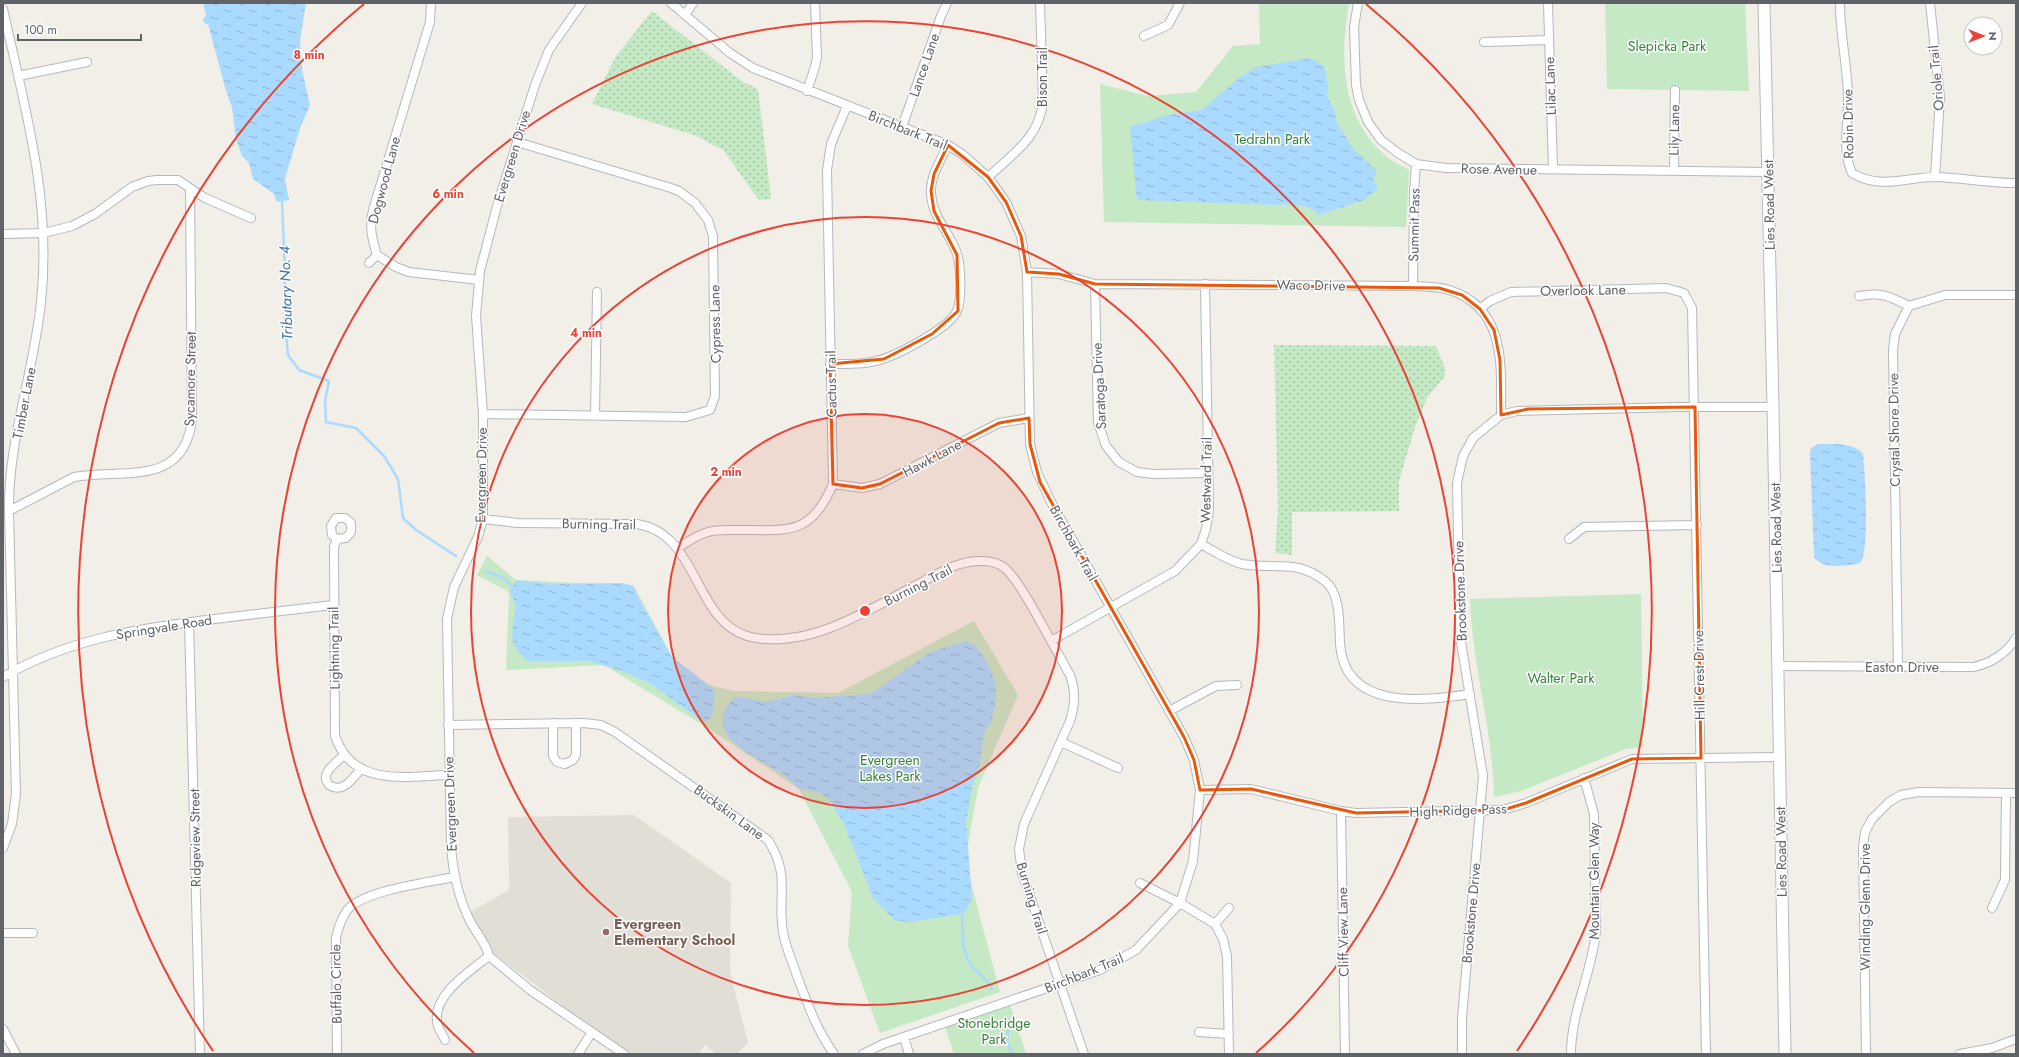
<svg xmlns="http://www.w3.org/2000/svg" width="2019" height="1057" font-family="Jost,sans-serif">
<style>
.education{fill:#e1ded6}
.grass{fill:url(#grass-dots)}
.green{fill:#c5e8c5}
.water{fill:url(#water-ripples)}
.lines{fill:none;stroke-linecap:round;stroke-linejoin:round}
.stream{stroke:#aadaff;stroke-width:2.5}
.street-casing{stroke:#b5b8bc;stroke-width:10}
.secondary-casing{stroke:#b6babf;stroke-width:13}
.street{stroke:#fff;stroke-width:8}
.secondary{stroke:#fff;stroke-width:11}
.marked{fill:none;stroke:#e8590c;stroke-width:3;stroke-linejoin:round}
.ring{fill:none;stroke:#ea4335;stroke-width:2}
.education-dot{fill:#8d6e63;stroke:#fff;stroke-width:1.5}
.labels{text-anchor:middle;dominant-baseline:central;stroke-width:3;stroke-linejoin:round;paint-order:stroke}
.park-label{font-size:14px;fill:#348238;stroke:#fff}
.street-label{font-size:14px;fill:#5f6368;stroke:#fff}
.education-label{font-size:14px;font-weight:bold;fill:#785e54;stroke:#fff;text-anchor:start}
.water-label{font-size:15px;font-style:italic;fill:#4174aa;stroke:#fff}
.centre{fill:#ea4335;stroke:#fff;stroke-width:2}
.ring-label{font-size:12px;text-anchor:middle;font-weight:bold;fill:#ea4335;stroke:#fff;stroke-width:3;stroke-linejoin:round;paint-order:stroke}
</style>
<defs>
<pattern id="grass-dots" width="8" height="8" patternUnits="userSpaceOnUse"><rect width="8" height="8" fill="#c5e8c5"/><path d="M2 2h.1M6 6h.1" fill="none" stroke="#a3c0a4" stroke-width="1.8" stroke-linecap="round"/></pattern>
<pattern id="water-ripples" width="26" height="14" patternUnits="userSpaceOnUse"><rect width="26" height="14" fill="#aadaff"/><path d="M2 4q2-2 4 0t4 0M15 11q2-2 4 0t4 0" fill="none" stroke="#8eb4d2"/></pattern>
</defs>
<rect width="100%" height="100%" fill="#f1efe8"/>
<!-- education -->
<path class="education" d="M634,815L731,883L730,972L748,1043L737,1054H716L705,1045L699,1054H630L592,1028L493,953L470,912L509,890L508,817Z"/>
<!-- grass -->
<path class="grass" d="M652,11L743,82L758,89L771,199L759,200L723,150L694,135L592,104L616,56Z
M1274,345L1436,346L1445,368V376L1427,398L1415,427L1399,481V511L1292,512V555L1275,553L1278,510Z"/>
<!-- green -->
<path class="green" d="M1259,3H1349C1339,58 1341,122 1390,159C1395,163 1403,166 1409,170L1406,227L1104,222L1100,84L1148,96L1196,92L1233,46L1260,44Z
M1605,3H1745L1749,91L1607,89Z
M487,556L516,580L634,586L672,657L705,684L734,691L838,693L974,621L1018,695L978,788L965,861L1000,992L880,1033L848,946L852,892L799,789L711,730L604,665L506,670L509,592L477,575Z
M1641,594L1643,747L1626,749L1521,791L1494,797C1493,730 1472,666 1470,599Z
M1009,1001L1026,1054H954L944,1023Z"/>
<!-- water -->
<path class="water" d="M203,3H306L300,40L302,70L310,105L300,128L285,179L289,200L277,202L273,193L253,179L249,163L242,156L236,139L232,108L225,87L208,24L204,23L203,19L206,16Z
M1310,58L1324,66L1328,84L1327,96L1334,109L1337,123L1353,148L1377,171L1373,179L1378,189L1364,200L1319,215C1310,204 1289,204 1276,205L1137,200L1130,127L1167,115L1201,110L1239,78L1256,67Z
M1819,444C1833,444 1854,442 1863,454C1865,471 1870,554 1860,563C1846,566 1823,570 1814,557L1810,453L1811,448Z
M516,580L553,584L622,583L634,586L638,597L672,657L715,690L713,712L710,719L703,722L651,684L622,671L589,661H528C512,649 510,639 514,619C515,614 517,608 515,603C514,599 511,595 509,592Z
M966,641C980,643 995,674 996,688C996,702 994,723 984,733L980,764L972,788L966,823L972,897L967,910L962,914L909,922L894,920L873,898L844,824L831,802L821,793L799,789L784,775L747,753L729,738L723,727V715L728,704L734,698L741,697L765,702L794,695L814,698L868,694L875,691L930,652Z"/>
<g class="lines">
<!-- stream -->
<path class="stream" d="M282,201L285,272L284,313L288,355L299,370L329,381L325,401L326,422L356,428L384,456L398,479L403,518L416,530L456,556
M486,571L505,579L512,587
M962,914C963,930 961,955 973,968C981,976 987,978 992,989
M1006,1019L1008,1023L1007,1043L1013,1054"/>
<defs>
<path id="street" d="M431,3L430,22L373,210C369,227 372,239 377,255L396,267L409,272L479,280
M582,3L549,50L535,85L497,206L480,271L476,316L483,414V519L478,537L454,587L447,619L451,846C453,873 458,897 470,921C476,933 486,943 489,956L530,990L624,1054
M671,3L730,53L753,68L948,145L962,154L988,177L1006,202L1021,236L1027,272L1030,444L1037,472L1051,502L1184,737L1194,760L1200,790L1193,861L1180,903L1136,950L1100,970L883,1044L863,1054
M1358,3L1354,27L1356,85L1359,100L1368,122L1381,140L1398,153L1416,164L1446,168L1769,172
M1548,3L1553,169
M1840,3C1840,34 1847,64 1848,95C1849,121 1841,149 1852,173C1880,190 1906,177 1936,177C1963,178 1989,183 2016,183
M1930,3L1940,98L1935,177
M3,9C25,108 52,200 41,302C34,372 8,440 9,511L16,794L12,824L3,848
M685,15L693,3
M1144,36L1168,25L1180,3
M1484,42L1549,40
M18,76L87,62
M807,91L815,67L817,57L815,3
M902,127L941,16L947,3
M1674,171L1675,90
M988,177C1013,154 1041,136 1043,100L1040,3
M3,234L44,233L72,226L95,214L132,187L148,181L157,180H178L205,198L251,218
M369,263L377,255
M1027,272L1059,274L1095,284L1413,286C1425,287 1437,286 1449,290C1507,308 1501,367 1501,415
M1095,284L1098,422L1106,446L1119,462L1137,472L1154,474L1208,473
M1413,286L1414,191L1416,164
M1859,296C1882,292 1889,296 1909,306
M1480,309L1490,301L1511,292L1666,288L1684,293L1692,308L1706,1054
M830,364C845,364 861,365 876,361C894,357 950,328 957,311C962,300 961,266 957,254C950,232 932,218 931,193C930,176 941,160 948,145
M483,414L686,417L710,410L715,396L713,236L708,220L695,203L679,191L671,188L517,142
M595,416L597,292
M833,484L862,488L880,484L999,423L1029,418
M9,511L74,477C122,468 185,489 192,418L190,189
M483,519L518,523L637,524C699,534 693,619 747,636C771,643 803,638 827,629C860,617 891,598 922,582C933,576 945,569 957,565C972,560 994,558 1006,569C1018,581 1027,598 1035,612C1047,633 1058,654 1070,675C1076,692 1075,705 1070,721L1024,824L1019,849L1022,873L1084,1054
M337,539L332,535L331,526L336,518H345L351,523V532L346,538L337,539L334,547L335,736C353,788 405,776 449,775
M1569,539L1584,527L1697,525
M1201,544C1214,551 1228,561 1242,564C1274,570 1297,558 1326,582C1341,595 1339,625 1340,643C1344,711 1423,701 1470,694
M678,548C687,542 697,535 708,532C718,529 728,530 738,530C789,530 811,536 833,484L827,170L831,144L847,106
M189,622L200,1054
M1051,641L1175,571L1201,544L1206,529L1209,510L1205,284
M1778,666L1973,667C1990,664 2007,653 2016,638
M1898,667L1893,350L1895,334L1909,306L1945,295H2016
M3,677C66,640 135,629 206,620C249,615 291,610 333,605
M1169,711L1216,686L1237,685
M553,723V756L557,762L565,764L573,760L576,755V723
M448,725L584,723L601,725L615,732L768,840C791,876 777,895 783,932C785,946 792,960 796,973C807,1002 816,1029 834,1054
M1061,742L1118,768
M344,755C336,763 319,773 329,785C343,794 352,779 361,769
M1200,790L1251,789L1341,811L1356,813L1503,810L1526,803L1632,759L1779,757
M1341,811L1345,1054
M1140,883L1180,903L1215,924
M1229,908L1215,924L1223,939L1227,956L1229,1054
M1992,908L2005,880L2006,793
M3,933H33
M3,1029L16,1054
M1199,1032L1229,1034
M904,1037L909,1054
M445,1040C443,1035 439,1030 438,1026C429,997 470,971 489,956
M337,1054L336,938C338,928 343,914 350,907C372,889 426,883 454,877
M578,1054L592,1032
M1462,1054V1018L1483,776L1460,636L1457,483L1463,456L1473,438L1501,415L1517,411L1679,407H1773
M1571,1054C1571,1011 1592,973 1596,931L1594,814L1584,778
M1866,1054L1863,847L1865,832L1872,819L1889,802L1901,795L1919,792L2016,793
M1960,1054L1992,1048L2016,1039"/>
<path id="secondary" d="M1764,3L1773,407L1785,1054"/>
</defs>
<!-- street casing -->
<use href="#street" class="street-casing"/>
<!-- secondary casing -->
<use href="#secondary" class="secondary-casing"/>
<!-- street -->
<use href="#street" class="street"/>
<!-- secondary -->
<use href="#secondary" class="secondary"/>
</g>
<!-- marked area -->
<path class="marked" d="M948,145L988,177L1006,202L1021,236L1027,272L1059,274L1095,284L1439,288L1462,295L1480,309L1494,330L1500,360L1501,415L1528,409L1695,407L1701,758L1632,759L1526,803L1503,810L1356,813L1251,789L1200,790L1194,760L1184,737L1040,482L1030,444L1029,418L999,423L880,484L862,488L833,484L830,364L884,359L932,334L958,311L957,255L934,211L931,191L934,174Z"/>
<!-- distance rings -->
<circle cx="865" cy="611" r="197" fill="#ea4335" fill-opacity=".12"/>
<g class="ring">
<circle cx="865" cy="611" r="197"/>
<circle cx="865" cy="611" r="394"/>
<path d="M474 1053A590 590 0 1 1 1256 1053"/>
<path d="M213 1051A787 787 0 0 1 364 4M1366 4A787 787 0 0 1 1517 1051"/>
</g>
<!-- markers -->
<circle class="education-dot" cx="606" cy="932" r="4"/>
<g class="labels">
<!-- park labels -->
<g class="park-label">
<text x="1667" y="46">Slepicka Park</text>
<text x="1272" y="139">Tedrahn Park</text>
<text x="1561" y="678">Walter Park</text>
<text x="890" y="760">Evergreen<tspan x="890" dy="16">Lakes Park</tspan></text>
<text x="994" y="1023">Stonebridge<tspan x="994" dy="16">Park</tspan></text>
</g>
<!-- street labels -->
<g class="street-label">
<text transform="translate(924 65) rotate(-71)">Lance Lane</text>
<text transform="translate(1042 77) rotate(-90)">Bison Trail</text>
<text transform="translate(1936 78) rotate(-95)">Oriole Trail</text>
<text transform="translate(1550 86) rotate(-92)">Lilac Lane</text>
<text transform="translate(1848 124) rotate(-91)">Robin Drive</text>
<text transform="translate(908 130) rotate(22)">Birchbark Trail</text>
<text transform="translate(1674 130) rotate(-89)">Lily Lane</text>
<text transform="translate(512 156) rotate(-73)">Evergreen Drive</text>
<text transform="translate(1499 169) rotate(1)">Rose Avenue</text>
<text transform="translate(384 180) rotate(-75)">Dogwood Lane</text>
<text transform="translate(1769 205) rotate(-91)">Lies Road West</text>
<text transform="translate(1414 225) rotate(-89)">Summit Pass</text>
<text transform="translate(1311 285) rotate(1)">Waco Drive</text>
<text transform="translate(1583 290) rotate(-1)">Overlook Lane</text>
<text transform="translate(715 324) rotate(-91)">Cypress Lane</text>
<text transform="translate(190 379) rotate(-89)">Sycamore Street</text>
<text transform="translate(831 384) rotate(-91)">Cactus Trail</text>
<text transform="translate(1099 386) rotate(-93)">Saratoga Drive</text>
<text transform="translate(24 403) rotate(-79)">Timber Lane</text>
<text transform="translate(1894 430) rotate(-91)">Crystal Shore Drive</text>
<text transform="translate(932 458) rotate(-28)">Hawk Lane</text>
<text transform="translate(481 475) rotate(-89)">Evergreen Drive</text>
<text transform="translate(1206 480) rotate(-89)">Westward Trail</text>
<text transform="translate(599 524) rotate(1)">Burning Trail</text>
<text transform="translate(1776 528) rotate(-91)">Lies Road West</text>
<text transform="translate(1074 543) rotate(61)">Birchbark Trail</text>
<text transform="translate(918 585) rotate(-27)">Burning Trail</text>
<text transform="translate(1460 591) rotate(-92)">Brookstone Drive</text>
<text transform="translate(164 627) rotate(-9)">Springvale Road</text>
<text transform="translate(334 648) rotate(-91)">Lightning Trail</text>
<text x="1902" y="667">Easton Drive</text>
<text transform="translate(1699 675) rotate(-91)">Hill Crest Drive</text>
<text transform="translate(450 804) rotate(-92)">Evergreen Drive</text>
<text transform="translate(1458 810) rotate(-2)">High Ridge Pass</text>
<text transform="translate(729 812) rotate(36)">Buckskin Lane</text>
<text transform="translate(195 838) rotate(-91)">Ridgeview Street</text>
<text transform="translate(1781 852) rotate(-91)">Lies Road West</text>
<text transform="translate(1594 881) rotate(-90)">Mountain Glen Way</text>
<text transform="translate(1032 898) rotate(73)">Burning Trail</text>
<text transform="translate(1865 907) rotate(-90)">Winding Glenn Drive</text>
<text transform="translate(1471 913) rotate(-85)">Brookstone Drive</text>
<text transform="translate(1343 932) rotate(-91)">Cliff View Lane</text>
<text transform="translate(1084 973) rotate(-22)">Birchbark Trail</text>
<text transform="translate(336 984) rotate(-91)">Buffalo Circle</text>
</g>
<!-- education labels -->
<g class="education-label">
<text x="614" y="924">Evergreen<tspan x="614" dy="16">Elementary School</tspan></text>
</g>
<!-- water labels -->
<g class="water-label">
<text transform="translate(286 293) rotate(-92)">Tributary No. 4</text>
</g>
</g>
<circle cx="865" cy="611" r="6" class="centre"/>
<g class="ring-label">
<text x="309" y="59">8 min</text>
<text x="448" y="198">6 min</text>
<text x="586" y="337">4 min</text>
<text x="726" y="476">2 min</text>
</g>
<!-- border -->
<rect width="2019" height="1057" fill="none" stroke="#5f6368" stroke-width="8"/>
<!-- north arrow -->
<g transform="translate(1983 36) rotate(90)"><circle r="19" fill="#ffffff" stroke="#bfc1c3"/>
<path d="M0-3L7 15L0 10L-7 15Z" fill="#ea4335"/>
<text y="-6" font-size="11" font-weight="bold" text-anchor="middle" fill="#5f6368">N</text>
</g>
<!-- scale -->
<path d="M18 34v6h123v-6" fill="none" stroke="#5f6368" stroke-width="2"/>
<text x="24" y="34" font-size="12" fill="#5f6368" stroke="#ffffff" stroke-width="3" paint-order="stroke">100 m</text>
</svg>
